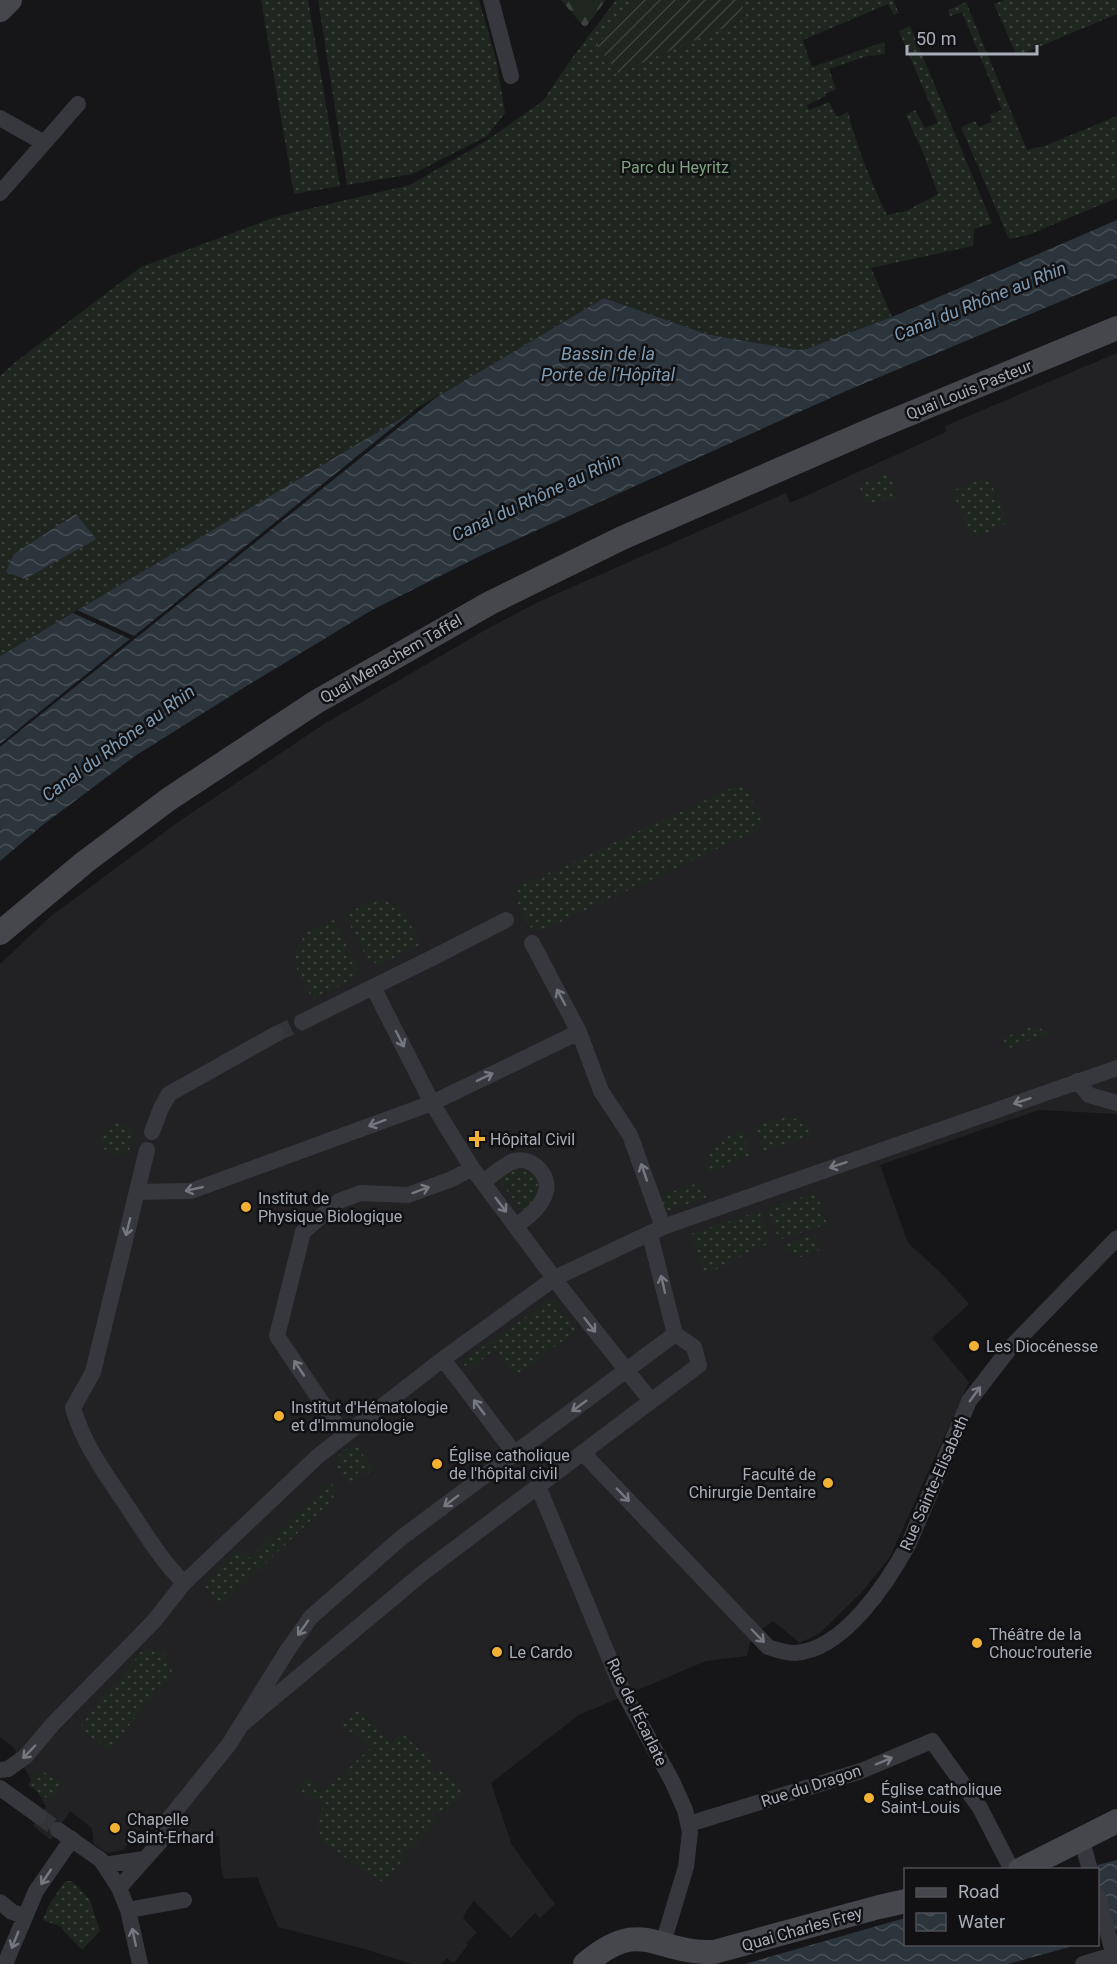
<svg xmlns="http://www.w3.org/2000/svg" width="1117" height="1964" font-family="Roboto,sans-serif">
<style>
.built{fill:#222225}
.grass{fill:url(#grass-dots)}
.forest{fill:url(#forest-firs)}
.garden{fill:url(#garden-furrows)}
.water{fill:url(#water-waves)}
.pier{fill:#161618}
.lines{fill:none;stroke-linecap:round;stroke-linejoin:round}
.street-tunnel{stroke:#333438;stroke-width:16;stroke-dasharray:16 8;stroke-linecap:butt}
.street{stroke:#37383d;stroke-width:16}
.secondary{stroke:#45474d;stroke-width:24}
.oneway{stroke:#757881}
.poi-dot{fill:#f2b134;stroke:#111113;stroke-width:2}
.labels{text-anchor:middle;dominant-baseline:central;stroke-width:5;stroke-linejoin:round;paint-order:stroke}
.park-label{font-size:16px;fill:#7fa381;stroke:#111113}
.street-label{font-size:16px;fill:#a8adb8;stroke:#111113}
.poi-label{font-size:16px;fill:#a8adb8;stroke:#111113;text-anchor:start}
.water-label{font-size:18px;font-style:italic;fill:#7f9bb3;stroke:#111113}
</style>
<defs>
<pattern id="grass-dots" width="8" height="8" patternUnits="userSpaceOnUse" patternTransform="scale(1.5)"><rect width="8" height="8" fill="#1e261f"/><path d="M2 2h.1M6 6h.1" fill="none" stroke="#3c433d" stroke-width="1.8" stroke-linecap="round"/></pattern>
<pattern id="forest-firs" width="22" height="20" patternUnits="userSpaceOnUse" patternTransform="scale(1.5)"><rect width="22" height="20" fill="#1e261f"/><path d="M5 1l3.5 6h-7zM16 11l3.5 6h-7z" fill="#3c433d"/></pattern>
<pattern id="garden-furrows" width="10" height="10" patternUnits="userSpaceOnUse" patternTransform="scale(1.5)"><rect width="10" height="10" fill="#1e261f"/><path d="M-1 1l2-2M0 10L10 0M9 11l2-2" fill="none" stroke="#3c433d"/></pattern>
<pattern id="water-waves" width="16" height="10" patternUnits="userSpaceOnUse" patternTransform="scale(1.5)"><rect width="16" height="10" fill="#2c353c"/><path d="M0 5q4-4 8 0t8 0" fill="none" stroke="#485056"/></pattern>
</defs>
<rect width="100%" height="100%" fill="#161618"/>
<!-- built -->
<path class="built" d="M1117,353V1114L1039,1110L880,1165L908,1243L940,1272L969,1304L932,1338L969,1382L890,1557L862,1592L820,1633L800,1643L773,1621L755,1634L750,1643L747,1656L706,1661L579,1715L491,1783L512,1845L555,1904L540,1918L535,1913L511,1938L474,1901L467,1910L463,1918L477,1933L466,1943L468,1945L454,1963L447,1958L441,1964H411L365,1949L278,1927L257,1877L224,1879L221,1868L219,1836L190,1839L189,1841L142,1826L123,1850L107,1853L94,1844L92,1828L70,1811L51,1840L33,1826L46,1807L13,1747L0,1737V964L51,916L181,820L324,724L487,629L538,602L786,493L790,503L946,432L945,426Z"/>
<!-- grass -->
<path class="grass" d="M261,0H308L340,186L294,194Z
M318,0H479L496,59L505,113L487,136L413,174L347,185Z
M616,0H893L899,13L894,15L888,4L803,40L812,67L884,42L885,54L867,56L829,69L836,89L825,94L826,96L807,105L809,110L829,102L837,117L848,112C857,148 871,182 887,215L906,211L938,194L924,155L906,115L915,110L925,128L938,123L899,31L910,26L992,223L974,229L973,246L871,268L892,317L806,349L796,350L706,334L604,298L0,656V376L18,360L141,267L278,216L410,185L486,141L543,101L572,58Z
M1005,0H1117V14L1017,56L994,4Z
M966,2L1027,150L1047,145L1117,116V198L1028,235L1009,239L961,127L975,121L979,127L992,122L990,115L1002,110L962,12L950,16L948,10Z
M888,472L899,498L867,503L859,486Z
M988,477L1008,523L973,539L952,491Z
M736,786L743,787L748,792L761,819L759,827L753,832L543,930H535L529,926L516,900V893L521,886Z
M383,900L403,909L420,945L380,965L368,960L345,915L367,903Z
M334,920L357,965L354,979L313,999L298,974L295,960L298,946L308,931Z
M1029,1028H1039L1049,1033L1007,1049L1003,1038Z
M786,1117C799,1119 807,1122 811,1136L763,1151L756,1129L765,1122Z
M101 1139a16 16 0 1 1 32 0a16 16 0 1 1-32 0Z
M739,1132L743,1133L750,1155L710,1173C700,1150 720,1139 739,1132Z
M513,1170C526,1169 532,1171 538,1182L536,1198L523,1212L497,1178Z
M701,1182L707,1197L665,1212L660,1196Z
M816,1192L827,1224L779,1240L768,1209Z
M760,1211L771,1243L755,1249L705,1275L691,1234Z
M815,1234L820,1250L800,1257L799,1255L795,1257L793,1250L785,1252L783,1245Z
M552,1299L576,1331L515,1376L495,1350L468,1370L462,1361Z
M356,1445L373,1469L364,1476L361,1471L356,1474L358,1479L351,1485L336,1466C337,1455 345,1447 356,1445Z
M331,1482L336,1491L332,1500L222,1605L206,1590L205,1582L238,1549L249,1558Z
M150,1648L164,1653L173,1668L169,1676L110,1749L84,1733L81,1728L82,1723L142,1651Z
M358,1710L391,1743L402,1733L433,1763L431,1769L435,1773L440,1769L462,1790V1794L447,1812L443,1813L437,1810L432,1815L437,1822L412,1849L406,1848L401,1854L404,1859L385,1880L379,1881L323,1842L317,1828L323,1804L296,1788L307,1777L322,1792L342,1774L345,1776L349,1773L346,1770L371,1748L352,1731L349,1733L342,1725Z
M39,1769L63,1784L51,1801L28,1785Z
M65,1881H72L90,1900L100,1931L82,1950L62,1929V1927L43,1920L49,1905Z"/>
<!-- forest -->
<path class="forest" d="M561,0H606L585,28Z"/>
<!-- garden -->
<path class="garden" d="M632,0H740L747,18L618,73L597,46Z"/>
<!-- water -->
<path class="water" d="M1117,220V278L846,391L482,555L372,610L240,690L135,756L44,824L0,861V656L604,298L706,334L797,350L806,349L892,317Z
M76,514L96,539L25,579L6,572L14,554Z
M1117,1860V1930L1098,1935V1870H1077Z
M905,1918L906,1944L1077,1945L1008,1964H745Z"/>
<!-- pier -->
<path class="pier" d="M439,395L0,747V744L130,639L73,613L77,610L134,636L417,408Z"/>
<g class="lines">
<!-- street-tunnel -->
<path class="street-tunnel" d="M276,1034L302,1022
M39,1816L58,1830"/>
<!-- street -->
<path class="street" d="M491,0L511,76
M0,118L44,143L0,193
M44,143L78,104
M532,943L579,1032L601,1091L630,1135L663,1227
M373,987L432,1103L472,1168L569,1298L651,1401
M302,1022L434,957L506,920
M1077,1081L1089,1095L1117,1103
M152,1132L161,1108L169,1094L276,1034
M147,1150L93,1372L73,1408C84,1446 107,1476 129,1509C146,1535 162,1561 184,1583
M483,1182C493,1175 503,1165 514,1161C531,1156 550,1174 546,1191C542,1207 528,1217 516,1226
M137,1192L191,1191L432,1103L579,1032
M443,1359L515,1454
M343,1434L277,1336L303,1232L339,1201L361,1193L408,1195L452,1179L472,1168
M583,1453L768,1647C777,1650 785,1653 795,1653C844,1650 888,1582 909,1543L969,1401L1010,1348L1117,1238
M538,1486L623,1691L672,1781L685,1810L690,1832L686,1867L663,1943
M241,1725L424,1572L699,1365L694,1347L675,1334L650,1235
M0,1770L8,1769L26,1756L52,1725L154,1621L184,1583L318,1456L443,1359L555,1278L663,1227L1117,1068
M0,1788L39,1816
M168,1820L230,1743L287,1651L311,1617L401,1538L675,1334
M689,1824L861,1771L932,1741L980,1808L1012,1870
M58,1830L101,1860L119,1888L128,1910L140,1964
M1081,1838L1090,1870
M104,1865L144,1859
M119,1888L160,1842L163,1833
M1098,1896L1116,1964
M0,1902L12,1912L24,1916
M128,1910L184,1900
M5,1964L36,1891L72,1839
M1083,1964L1113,1955"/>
<!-- secondary -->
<path class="secondary" d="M0,10L10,0
M0,933L85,862L169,799L316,702L490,603L622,538L873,429L1117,328
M1020,1870L1117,1821
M585,1964C643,1915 654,1954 714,1952L879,1907L906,1901"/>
</g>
<!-- one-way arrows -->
<defs><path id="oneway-shaft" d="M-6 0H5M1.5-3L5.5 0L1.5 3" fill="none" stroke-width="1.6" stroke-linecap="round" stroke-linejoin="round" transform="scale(1.5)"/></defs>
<g class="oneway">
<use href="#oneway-shaft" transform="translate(561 997) rotate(-118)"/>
<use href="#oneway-shaft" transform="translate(400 1039) rotate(63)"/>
<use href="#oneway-shaft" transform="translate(485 1077) rotate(-26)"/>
<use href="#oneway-shaft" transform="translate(1022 1101) rotate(161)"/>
<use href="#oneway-shaft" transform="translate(377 1123) rotate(160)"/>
<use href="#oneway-shaft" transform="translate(838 1165) rotate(161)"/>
<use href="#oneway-shaft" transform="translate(644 1172) rotate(-109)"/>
<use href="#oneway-shaft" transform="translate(194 1189) rotate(167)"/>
<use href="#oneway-shaft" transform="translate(421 1190) rotate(-20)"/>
<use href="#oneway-shaft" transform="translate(501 1205) rotate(53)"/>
<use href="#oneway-shaft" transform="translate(128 1227) rotate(104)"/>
<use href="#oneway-shaft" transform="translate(663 1284) rotate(-103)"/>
<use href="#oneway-shaft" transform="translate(590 1325) rotate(52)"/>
<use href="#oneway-shaft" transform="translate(299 1368) rotate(-124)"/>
<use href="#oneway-shaft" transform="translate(975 1394) rotate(-54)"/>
<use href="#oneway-shaft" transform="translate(579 1406) rotate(144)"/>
<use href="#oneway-shaft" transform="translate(479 1407) rotate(-127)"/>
<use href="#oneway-shaft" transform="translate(623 1495) rotate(46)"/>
<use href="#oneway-shaft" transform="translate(451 1501) rotate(143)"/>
<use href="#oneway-shaft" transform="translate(303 1628) rotate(125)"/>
<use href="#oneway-shaft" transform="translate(758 1636) rotate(46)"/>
<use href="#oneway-shaft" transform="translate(29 1752) rotate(134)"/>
<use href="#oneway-shaft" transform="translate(884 1761) rotate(-23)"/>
<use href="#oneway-shaft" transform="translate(46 1877) rotate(124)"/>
<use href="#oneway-shaft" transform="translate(134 1937) rotate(-102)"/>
<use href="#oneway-shaft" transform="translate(15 1940) rotate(112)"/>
</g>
<!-- markers -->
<g class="poi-dot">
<path d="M474 1130h6v6h6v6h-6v6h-6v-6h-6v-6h6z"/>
<circle cx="246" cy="1207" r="6"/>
<circle cx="974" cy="1346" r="6"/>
<circle cx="279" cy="1416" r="6"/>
<circle cx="437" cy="1464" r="6"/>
<circle cx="828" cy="1483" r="6"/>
<circle cx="977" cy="1643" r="6"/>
<circle cx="497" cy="1652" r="6"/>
<circle cx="869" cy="1798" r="6"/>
<circle cx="115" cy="1828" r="6"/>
</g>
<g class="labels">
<!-- park labels -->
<g class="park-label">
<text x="675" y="167">Parc du Heyritz</text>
</g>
<!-- street labels -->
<g class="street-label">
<text transform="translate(969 390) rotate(-22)">Quai Louis Pasteur</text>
<text transform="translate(391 659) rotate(-30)">Quai Menachem Taffel</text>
<text transform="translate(934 1483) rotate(-66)">Rue Sainte-Elisabeth</text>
<text transform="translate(637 1712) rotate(64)">Rue de l'Écarlate</text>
<text transform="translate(811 1786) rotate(-18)">Rue du Dragon</text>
<text transform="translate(802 1929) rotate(-16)">Quai Charles Frey</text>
</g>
<!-- poi labels -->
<g class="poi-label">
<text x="490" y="1139">Hôpital Civil</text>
<text x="258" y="1198">Institut de<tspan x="258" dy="18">Physique Biologique</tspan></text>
<text x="986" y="1346">Les Diocénesse</text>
<text x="291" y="1407">Institut d'Hématologie<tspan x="291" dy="18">et d'Immunologie</tspan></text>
<text x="449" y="1455">Église catholique<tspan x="449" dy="18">de l'hôpital civil</tspan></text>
<text x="816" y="1474" text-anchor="end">Faculté de<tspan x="816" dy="18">Chirurgie Dentaire</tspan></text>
<text x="989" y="1634">Théâtre de la<tspan x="989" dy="18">Chouc'routerie</tspan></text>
<text x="509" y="1652">Le Cardo</text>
<text x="881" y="1789">Église catholique<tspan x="881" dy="18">Saint-Louis</tspan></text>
<text x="127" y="1819">Chapelle<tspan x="127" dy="18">Saint-Erhard</tspan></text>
</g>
<!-- water labels -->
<g class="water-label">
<text transform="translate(980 301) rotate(-22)">Canal du Rhône au Rhin</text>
<text x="608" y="353">Bassin de la<tspan x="608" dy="21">Porte de l’Hôpital</tspan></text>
<text transform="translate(536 497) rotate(-25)">Canal du Rhône au Rhin</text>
<text transform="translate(118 743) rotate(-36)">Canal du Rhône au Rhin</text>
</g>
</g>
<!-- legend -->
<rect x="904" y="1868" width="195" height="78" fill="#111113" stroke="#4d4f55" stroke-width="1.5"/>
<rect x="916" y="1888" width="30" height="9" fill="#45474d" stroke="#4d4f55" stroke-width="1.5"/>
<text x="958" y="1898" font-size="18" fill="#a8adb8">Road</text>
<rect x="916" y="1913" width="30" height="18" fill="url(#water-waves)" stroke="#4d4f55" stroke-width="1.5"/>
<text x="958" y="1928" font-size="18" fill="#a8adb8">Water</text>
<!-- scale -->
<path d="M907 45v9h130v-9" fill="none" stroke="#a8adb8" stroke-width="3"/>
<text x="916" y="45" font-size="18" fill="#a8adb8" stroke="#111113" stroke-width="4.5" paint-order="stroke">50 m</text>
</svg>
